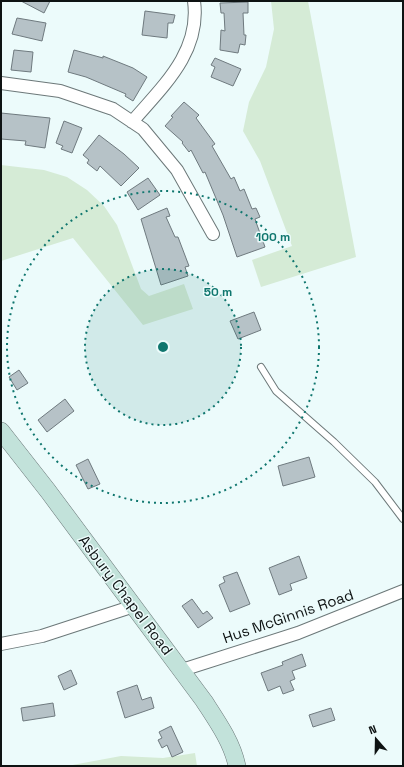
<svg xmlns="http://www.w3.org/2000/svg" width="404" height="767" font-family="'Space Grotesk',sans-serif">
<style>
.green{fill:#d5ebd6}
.building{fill:#b6c2c7;stroke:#6f7a7f}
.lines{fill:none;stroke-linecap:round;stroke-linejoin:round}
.lane-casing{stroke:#6c7879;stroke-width:8}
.street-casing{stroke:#6c7879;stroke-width:14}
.secondary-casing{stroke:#6c7879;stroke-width:18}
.lane{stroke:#fff;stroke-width:6}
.street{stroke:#fff;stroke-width:12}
.secondary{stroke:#c2e2da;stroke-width:17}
.ring{fill:none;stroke:#0f766e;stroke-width:2;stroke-dasharray:2 4}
.labels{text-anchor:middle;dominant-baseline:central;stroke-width:3;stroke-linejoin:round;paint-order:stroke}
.street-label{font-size:15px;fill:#0e1313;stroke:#ecfbfb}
.centre{fill:#0f766e;stroke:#ecfbfb;stroke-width:2}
.ring-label{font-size:12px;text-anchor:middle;font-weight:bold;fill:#0f766e;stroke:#ecfbfb;stroke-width:3;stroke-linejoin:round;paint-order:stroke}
</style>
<rect width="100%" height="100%" fill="#ecfbfb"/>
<!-- green -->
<path class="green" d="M271,1H308L356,257L261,287L252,260L292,246L260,161L243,131L249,102L266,67L274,29Z
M1,165L44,170L67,177L87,190L104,206L117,225L141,289L149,296L184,284L193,309L143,325L73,238L1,261Z
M195,753L197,766H67L121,756L163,758Z"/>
<!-- building -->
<path class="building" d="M21,1H50L44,13Z
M248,2V13H243L244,35H246L245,45L240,44L238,53L220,50L221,30L225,31L224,13H221L220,3Z
M145,11L175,15L173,23H168L167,38L142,35Z
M17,18L46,23L42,41L12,34Z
M14,50L33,52L31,72L11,70Z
M74,50L103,58V56L133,68L147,77L133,101L125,96L126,94L86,77L68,72Z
M215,58L241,69L233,86L211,77L215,67L211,65Z
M184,102L199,115L196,118L215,144L212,146L231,179L234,177L240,191L244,189L252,209L256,208L260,217L255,219L256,222L265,247L237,257L223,215L205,172L203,173L191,150L189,152L182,143L183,142L165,126L173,117L171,116Z
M1,113L50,118L45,148L25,145L26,141L1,139Z
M64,121L82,128L72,153L61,149L63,146L56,143Z
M99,135L124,154L139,168L121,186L100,166L97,171L87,163L89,160L83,155Z
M148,178L160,195L138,210L127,192Z
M167,208L170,216L166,217L175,237H178L189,266L185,267L188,276L161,285L141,219Z
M254,312L261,330L238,339L230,321Z
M19,370L28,383L17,390L9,377Z
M65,399L74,411L47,432L38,420Z
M309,457L315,477L283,486L278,466Z
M88,459L100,484L88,489L76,465Z
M299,556L307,578L290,584L292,590L279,595L269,568Z
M237,572L250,604L230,612L219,585L225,582L223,577Z
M192,599L203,614L207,611L213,618L198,628L182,606Z
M302,654L306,666L292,671L295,679L290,681L294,690L283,694L280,686L268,691L261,673L283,665L282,662Z
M71,670L77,684L64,690L58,676Z
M137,685L142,700L151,697L154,708L125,718L117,692Z
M53,703L55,716L23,721L21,708Z
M331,708L335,720L313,727L309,715Z
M171,726L183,752L172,757L167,745L162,748L158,740L162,738L159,732Z"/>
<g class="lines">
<defs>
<path id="lane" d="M261,367L276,391L334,442L375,482L403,519"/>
<path id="street" d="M1,83L60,91L113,109L143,129L177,170L213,234
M132,122C163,86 201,52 194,1
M1,644L42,636L134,606
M182,670L298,633L403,591"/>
<path id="secondary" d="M1,431L48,491L204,701C217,721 232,742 237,766"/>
</defs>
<!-- lane casing -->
<use href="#lane" class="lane-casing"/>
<!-- street casing -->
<use href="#street" class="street-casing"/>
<!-- secondary casing -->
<use href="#secondary" class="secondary-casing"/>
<!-- lane -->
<use href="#lane" class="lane"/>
<!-- street -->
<use href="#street" class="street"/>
<!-- secondary -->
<use href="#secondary" class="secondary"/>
</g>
<!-- distance rings -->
<circle cx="163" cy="347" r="78" fill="#0f766e" fill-opacity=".12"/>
<g class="ring">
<circle cx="163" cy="347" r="78"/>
<circle cx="163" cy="347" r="156"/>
</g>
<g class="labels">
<!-- street labels -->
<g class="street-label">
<text transform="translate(126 595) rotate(53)">Asbury Chapel Road</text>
<text transform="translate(288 616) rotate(-19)">Hus McGinnis Road</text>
</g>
</g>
<circle cx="163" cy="347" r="6" class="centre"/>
<g class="ring-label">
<text x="273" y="241">100 m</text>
<text x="218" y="296">50 m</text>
</g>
<!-- border -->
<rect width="404" height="767" fill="none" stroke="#0e1313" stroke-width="4"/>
<!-- north arrow -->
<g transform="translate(376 739) rotate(340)" stroke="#ecfbfb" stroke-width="3" paint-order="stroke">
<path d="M0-3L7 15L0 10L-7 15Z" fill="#0e1313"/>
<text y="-6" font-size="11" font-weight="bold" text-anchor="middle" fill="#0e1313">N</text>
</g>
</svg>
